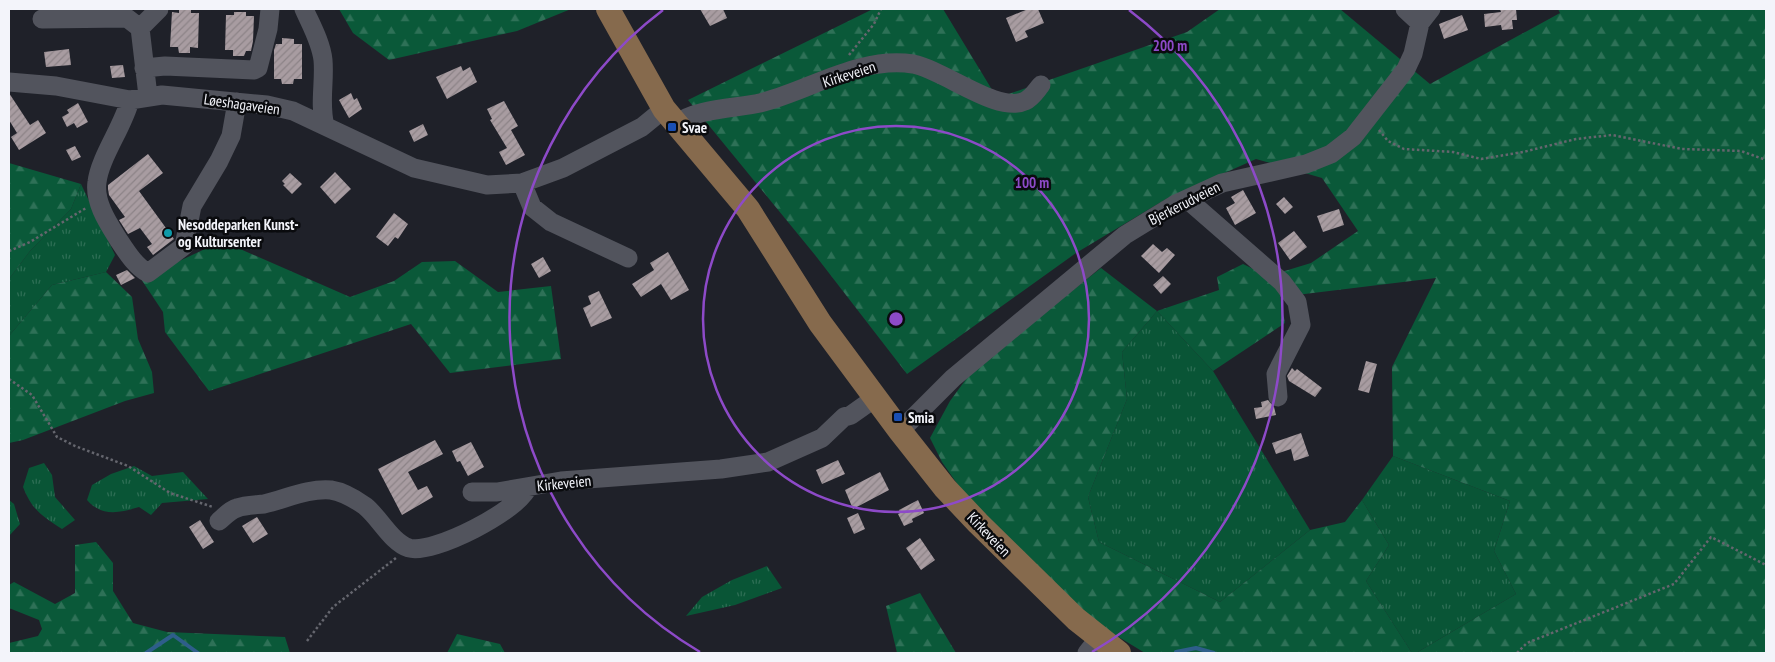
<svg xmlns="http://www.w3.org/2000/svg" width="1775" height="662" font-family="'PT Sans Narrow',sans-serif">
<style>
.grass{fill:url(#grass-tufts)}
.forest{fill:url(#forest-firs)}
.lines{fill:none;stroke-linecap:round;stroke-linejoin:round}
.stream{stroke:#2e5e8a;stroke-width:4}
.building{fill:url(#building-hatch)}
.path{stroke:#65666e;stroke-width:2.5;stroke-dasharray:2.5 2.5;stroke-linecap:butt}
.minor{stroke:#52545d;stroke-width:19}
.major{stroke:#866a4d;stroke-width:24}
.ring{fill:none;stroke:#8d4ac8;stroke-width:2.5}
.transit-dot{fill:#1a4fb4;stroke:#0a0b0e;stroke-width:2}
.culture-dot{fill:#0f9aa8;stroke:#0a0b0e;stroke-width:2}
.labels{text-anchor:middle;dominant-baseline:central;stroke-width:5;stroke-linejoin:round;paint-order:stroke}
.street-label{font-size:15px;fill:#f3f4fa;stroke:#0a0b0e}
.poi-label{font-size:15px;font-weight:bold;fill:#f3f4fa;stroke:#0a0b0e;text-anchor:start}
.centre{fill:#8d4ac8;stroke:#0a0b0e;stroke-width:2.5}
.ring-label{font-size:15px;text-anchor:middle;font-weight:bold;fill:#8d4ac8;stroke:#0a0b0e;stroke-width:5;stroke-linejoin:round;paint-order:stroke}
</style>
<defs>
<pattern id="grass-tufts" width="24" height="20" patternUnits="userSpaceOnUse" patternTransform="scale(1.25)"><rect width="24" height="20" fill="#095536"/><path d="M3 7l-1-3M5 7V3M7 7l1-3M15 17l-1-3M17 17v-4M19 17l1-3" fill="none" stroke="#2d6e54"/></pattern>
<pattern id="forest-firs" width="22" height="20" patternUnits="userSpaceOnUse" patternTransform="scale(1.25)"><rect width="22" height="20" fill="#0a5939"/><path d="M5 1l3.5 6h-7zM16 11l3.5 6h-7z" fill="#2e7157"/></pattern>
<pattern id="building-hatch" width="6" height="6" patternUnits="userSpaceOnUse" patternTransform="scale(1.25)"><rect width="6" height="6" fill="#a89ca1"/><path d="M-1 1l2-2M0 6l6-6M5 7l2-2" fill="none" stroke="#8c8387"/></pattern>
</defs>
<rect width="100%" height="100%" fill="#1f2129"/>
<!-- grass -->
<path class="grass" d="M81,184L115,255L106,272L52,285L9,336V279L30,251L71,209Z
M1157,311L1213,371L1310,530L1220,602L1099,542L1088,497L1127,399L1122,352Z
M1393,456L1510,501L1494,551L1516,594L1416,653H1412L1366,581L1389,545L1362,500Z
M44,463L52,475L55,497L75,520L62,529C42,516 32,510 23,487L29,468Z
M134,466L152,476L183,472L208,499L162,503L151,515L139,507C119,513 102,517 87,500L92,485L111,474Z
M9,500L14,504L20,524L9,536Z
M767,566L782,588L735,605L686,616L702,597L732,580Z"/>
<!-- forest -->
<path class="forest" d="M339,9H571L517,31L389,60L353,33Z
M873,9H943L997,98L1187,32L1220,9H1340L1430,84L1560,13L1558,9H1766V653H1416L1516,594L1494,551L1510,501L1393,456L1392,367L1436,278L1280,297L1285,323L1213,371L1157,311L1122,352L1127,399L1088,497L1099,542L1220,602L1310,530L1345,522L1362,500L1389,545L1366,581L1412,653H1145L1094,622L965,495L942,462L930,438L950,401L975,367L1101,268L1157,311L1219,290L1217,277L1243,264L1268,276L1311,263L1358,231L1322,178L1256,159L1166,199L1076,253L907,374L815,255L688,100Z
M9,163L81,184L71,209L30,251L9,279Z
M222,241L350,297L394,281L422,262L455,261L498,292L551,286L561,359L450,373L411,324L209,391L165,332L163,312L141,279Z
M106,272L132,297L138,339L152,372L154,393L125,401L23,440L9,443V336L52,285Z
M96,542L113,563V591L133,623L167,632L285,637L290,653H9V643L38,636L42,629L39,620L9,608V585L14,582L55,604L75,593V545Z
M920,593L956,653H897L886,606Z
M457,634L500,644L505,653H447Z"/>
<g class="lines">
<!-- stream -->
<path class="stream" d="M1176,652L1196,648L1214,653
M146,653L173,635L198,653"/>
</g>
<!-- building -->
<path class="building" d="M179,9H191V13H199L198,48L190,47V53H179L178,47H170L172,12L179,13Z
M700,9H723L727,18L710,26Z
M1028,9H1038L1044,23L1025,31L1028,37L1016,42L1006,18Z
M1500,9H1516L1517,20H1512L1513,29L1502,30L1501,25L1485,27L1484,14L1501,12Z
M234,12H246V16H254L253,41L251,51H246L244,56H233V50H225L226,15H234Z
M1462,15L1468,30L1444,39L1439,24Z
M282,38L294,39V44H302V79H294L293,84H282L281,79H274V50L276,44H282Z
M69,49L71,65L46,67L44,52Z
M123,65L125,77L112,78L110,66Z
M461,66L463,71L470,67L477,82L447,99L436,77Z
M9,93L30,125L38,120L46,133L19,150L11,137L17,133L9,120Z
M351,93L354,100L357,98L362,109L349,118L339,100Z
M504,101L518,126L511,130L525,155L506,165L499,152L507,148L490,120L492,119L487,109Z
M78,103L88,122L77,128L74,123L67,127L62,117L69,113L67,110Z
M423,124L428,135L414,142L409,131Z
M75,146L81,157L72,161L66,150Z
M148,154L163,173L139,191L174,239L153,255L147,247L152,244L140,228L128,234L119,220L125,217L109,195L108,189V185Z
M335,172L351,189L335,204L320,187Z
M290,173L302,184L292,194L283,185L285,184L282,181Z
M1243,190L1256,213L1235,225L1226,208L1235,203L1231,197Z
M1284,197L1293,207L1285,214L1276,204Z
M1339,209L1344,225L1323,232L1317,216Z
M394,213L408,224L398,239L395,237L388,246L376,237Z
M1294,231L1307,247L1290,260L1278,243Z
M1153,244L1162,252L1167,248L1175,255L1159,273L1141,256Z
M668,252L689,290L671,300L661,284L641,297L632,284L654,270L650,263Z
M543,257L551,271L539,278L531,264Z
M127,270L135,278L121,285L116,275Z
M1163,276L1171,284L1161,294L1153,285Z
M599,291L612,318L591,327L583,308L591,304L588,296Z
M1366,361L1377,364L1369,393L1358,390Z
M1292,368L1295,371L1297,369L1322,388L1315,397L1289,381L1287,376Z
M1268,400L1274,407L1276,415L1256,419L1254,408L1262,407L1261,402Z
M1301,433L1309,456L1294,461L1291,449L1276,454L1272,443Z
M435,440L443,454L408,472L418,490L427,486L433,497L402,515L378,469Z
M471,442L484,467L468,476L460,461L457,462L452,451Z
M838,460L845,474L822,484L816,470Z
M880,472L889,490L853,509L845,490Z
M918,500L924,513L912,519L913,522L904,526L898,514L900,513L899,510Z
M858,513L865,529L854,534L847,518Z
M257,517L268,534L253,543L242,526Z
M200,520L214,542L203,549L189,527Z
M920,538L935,560L921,570L906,548Z"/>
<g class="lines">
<!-- path -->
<path class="path" d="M849,55L874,24L881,9
M1379,130L1388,141L1404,149L1453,152L1481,159L1523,152L1576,139L1612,135L1682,149L1741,151L1766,160
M9,251L30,242L86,208
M9,379L32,395L57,437L75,446L128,466L170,493L213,507
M307,641L333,607L396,558
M1517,653L1527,643L1674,584L1711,537L1766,565"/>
<!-- minor -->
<path class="minor" d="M304,9C311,25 321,42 323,60C325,82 319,104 325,126
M1405,9L1420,23
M42,19L127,18L140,28
M144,68L165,66L254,70L258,68L268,29L270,9
M9,82L56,86L130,100L162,95L267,105L293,111L414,168L487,185L522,183L563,168L642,127L664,109
M148,96L140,28L159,9
M130,100C123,127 100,157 97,182C94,202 108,223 118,239C126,251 135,266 148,273L184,246L192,206L219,161L231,136L237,102
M677,124C692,109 739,108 760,103C811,90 859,56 913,64C944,70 998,114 1025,101C1032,98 1036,91 1041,85
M522,183L532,207L551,222L628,258
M1188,200L1282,282L1297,302L1301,325L1276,374L1278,397
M900,431L953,378L1125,235L1174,205L1222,183L1306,164L1331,154L1353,137L1406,69L1413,54L1420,23L1431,9
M472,492H497L561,481L721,469L768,462L822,438L844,417L851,415L875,398
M219,521C225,516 230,510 237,508C245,505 255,505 264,504C286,499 308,488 331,490C344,492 355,499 365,506C380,518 391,542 409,548C433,555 520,510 528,487
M1087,653L1099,638"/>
<!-- major -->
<path class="major" d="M608,9L664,109L748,209L820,323L900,431L945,488L978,523L1076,619L1119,653"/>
</g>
<!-- distance rings -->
<g class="ring">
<circle cx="896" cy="319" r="193"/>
<path d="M700 652A387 387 0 0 1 663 10M1129 10A387 387 0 0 1 1092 652"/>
</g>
<!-- markers -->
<g class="transit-dot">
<rect x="667" y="122" width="10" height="10" rx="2.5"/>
<rect x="893" y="412" width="10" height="10" rx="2.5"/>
</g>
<circle class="culture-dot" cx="168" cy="233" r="5"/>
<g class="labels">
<!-- street labels -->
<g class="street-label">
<text transform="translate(849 74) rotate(-18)">Kirkeveien</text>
<text transform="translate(242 104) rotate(8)">Løeshagaveien</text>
<text transform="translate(1184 203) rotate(-27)">Bjerkerudveien</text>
<text transform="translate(564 483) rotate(-6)">Kirkeveien</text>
<text transform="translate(989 534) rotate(46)">Kirkeveien</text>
</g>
<!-- poi labels -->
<g class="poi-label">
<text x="682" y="127">Svae</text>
<text x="178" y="224">Nesoddeparken Kunst-<tspan x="178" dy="17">og Kultursenter</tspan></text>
<text x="908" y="417">Smia</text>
</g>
</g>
<circle cx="896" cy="319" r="8" class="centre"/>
<g class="ring-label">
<text x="1170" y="51">200 m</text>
<text x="1032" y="188">100 m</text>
</g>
<!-- border -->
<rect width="1775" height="662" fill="none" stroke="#f3f4fa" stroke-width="20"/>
</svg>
